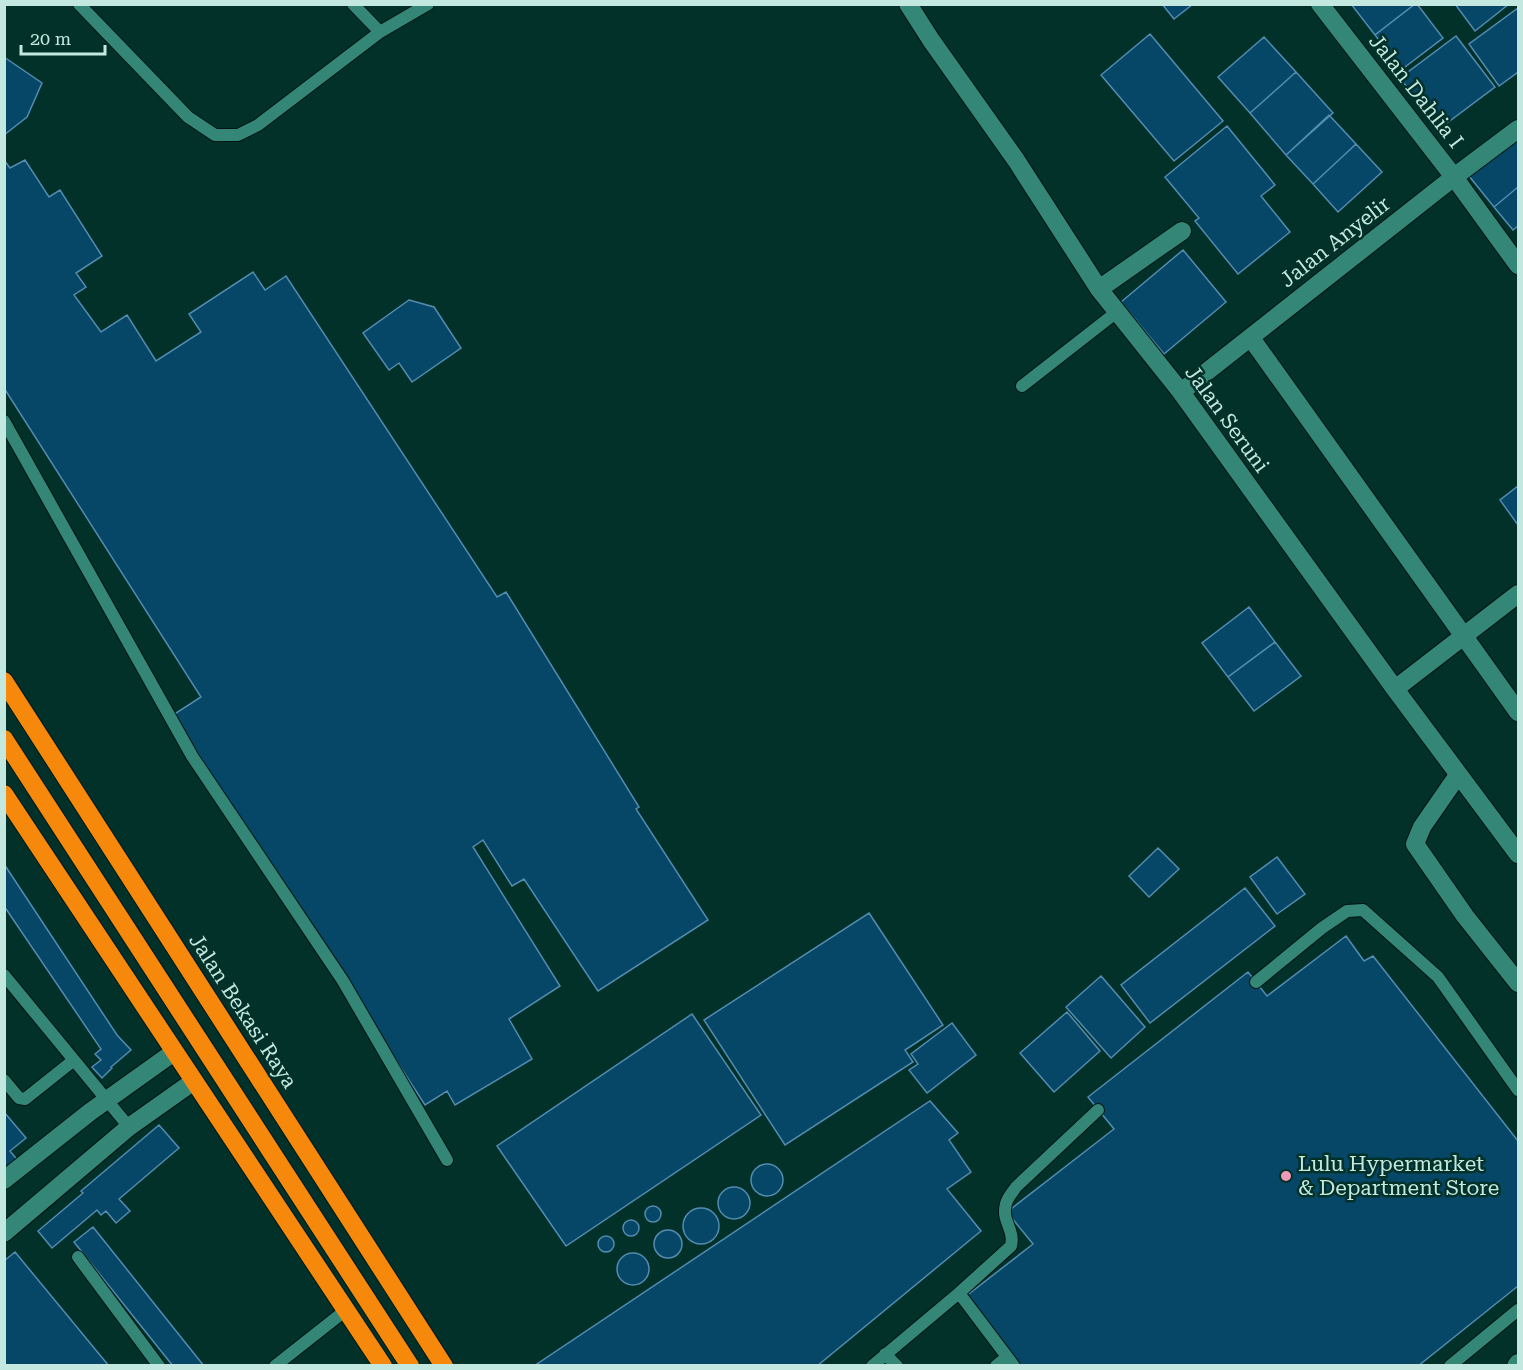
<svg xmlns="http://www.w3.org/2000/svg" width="1523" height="1370" font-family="'Roboto Serif',serif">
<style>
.building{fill:#064667;stroke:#538cb1;stroke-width:1.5}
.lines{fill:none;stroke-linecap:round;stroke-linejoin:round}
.lane-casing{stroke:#001612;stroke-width:14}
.street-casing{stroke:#001612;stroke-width:20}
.secondary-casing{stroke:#001612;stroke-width:20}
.highway-casing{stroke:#001612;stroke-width:20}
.lane{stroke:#348677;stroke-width:12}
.street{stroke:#348677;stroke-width:18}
.secondary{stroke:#348677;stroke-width:18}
.highway{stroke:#f6890c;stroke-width:18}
.highway-bridge-casing{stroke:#001612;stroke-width:20;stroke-linecap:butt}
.highway-bridge{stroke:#f6890c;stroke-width:18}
.poi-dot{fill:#f09ab6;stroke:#023129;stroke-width:2}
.labels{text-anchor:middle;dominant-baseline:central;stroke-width:5;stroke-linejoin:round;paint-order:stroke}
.street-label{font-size:21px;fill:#c3e8df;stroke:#023129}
.poi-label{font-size:21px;fill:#c3e8df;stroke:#023129;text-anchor:start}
</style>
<rect width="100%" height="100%" fill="#023129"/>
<!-- building -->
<path class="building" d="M1162,4H1193L1174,19Z
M1351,4H1415L1375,35Z
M1415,4H1417L1443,38L1401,70L1375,35Z
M1455,4H1509L1475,31Z
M1518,8V72L1499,86L1469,44Z
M1150,34L1223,121L1174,161L1101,75Z
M1456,36L1495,87L1439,129L1400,78Z
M1264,37L1296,72L1250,113L1218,77Z
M4,57L42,83L27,117L4,135Z
M1296,72L1333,113L1286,155L1250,113Z
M1329,115L1356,144L1313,184L1286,155Z
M1227,126L1275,185L1261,196L1290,232L1238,274L1195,221L1199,218L1165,177Z
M1518,137V187L1494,207L1469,176Z
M1356,144L1382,172L1338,212L1313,184Z
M4,160L10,168L25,160L49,197L60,190L102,256L76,273L86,287L74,295L101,332L127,315L156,361L201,332L189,314L253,272L265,290L286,276L497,597L506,592L639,807L636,809L708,920L598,991L524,879L512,886L483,840L473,847L560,986L509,1019L532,1059L455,1105L447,1091L425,1105L173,715L201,697L4,388Z
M1518,187V226L1513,230L1494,207Z
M1183,250L1226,302L1164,354L1121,302Z
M409,300L434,307L461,348L412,382L399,363L389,370L363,333Z
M1518,486V525L1500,500Z
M1249,607L1275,642L1228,677L1202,643Z
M1275,642L1301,676L1254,711L1228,677Z
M1158,848L1179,869L1149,897L1129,876Z
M1277,857L1305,894L1277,914L1250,877Z
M4,864L117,1035L131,1050L111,1067L112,1068L102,1078L92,1067L101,1060L95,1054L101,1049L4,906Z
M1245,888L1275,926L1150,1023L1121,985Z
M869,913L943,1025L905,1050L913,1062L785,1145L704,1020Z
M1346,936L1364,961L1373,956L1518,1141V1286L1418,1366H1018L965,1297L1033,1244L1007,1212L1114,1129L1088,1097L1248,972L1267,996Z
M1101,976L1145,1027L1111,1058L1066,1007Z
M1067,1012L1100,1051L1054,1092L1020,1053Z
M692,1014L761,1115L566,1246L497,1146Z
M952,1023L976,1055L927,1093L909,1070L918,1064L911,1054Z
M930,1101L958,1133L949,1140L971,1172L947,1189L981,1231L817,1366H534Z
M4,1112L26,1138L10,1151L20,1163L4,1175Z
M159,1125L179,1148L119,1199L130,1211L116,1223L106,1211L101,1215L97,1210L52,1248L38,1231L83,1193L81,1191Z
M751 1180a16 16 0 1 1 32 0a16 16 0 1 1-32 0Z
M718 1203a16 16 0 1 1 32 0a16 16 0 1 1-32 0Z
M645 1214a8 8 0 1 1 16 0a8 8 0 1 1-16 0Z
M683 1226a18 18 0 1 1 36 0a18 18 0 1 1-36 0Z
M623 1228a8 8 0 1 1 16 0a8 8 0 1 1-16 0Z
M93,1227L204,1366H173L74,1242Z
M654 1244a14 14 0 1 1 28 0a14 14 0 1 1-28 0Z
M598 1244a8 8 0 1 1 16 0a8 8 0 1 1-16 0Z
M15,1252L109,1366H4V1261Z
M617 1269a16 16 0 1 1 32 0a16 16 0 1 1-32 0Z"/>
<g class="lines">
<defs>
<path id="lane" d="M79,4L188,117L215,135H238L258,125L380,32L428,4
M353,4L380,32
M1022,386L1118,311
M4,421L192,756L343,981L447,1160
M4,975L129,1127
M1256,982L1322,928L1347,911L1363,910L1438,977L1518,1090
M4,1080L19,1098L25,1099L74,1060
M78,1257L159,1366
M959,1293L1014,1366
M885,1354L897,1366
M275,1366L346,1310
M872,1366L959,1293L1011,1246C1015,1229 1001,1221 1006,1204C1007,1198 1013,1192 1016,1187L1098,1110
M996,1366L1007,1357
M1450,1366L1518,1310"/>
<path id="street" d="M908,4L931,40L1016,160L1099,289L1181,392L1395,689L1518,854
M1320,4L1454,177L1518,265
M1099,289L1182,231
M1251,338L1518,712
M1181,392L1454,177L1518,129
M1395,689L1518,594
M1458,775L1422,827L1415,844L1465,916L1518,983
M1516,1366L1518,1363"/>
<path id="secondary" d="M4,1180L90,1112L174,1052
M4,1233L129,1127L194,1081"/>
<path id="highway" d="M4,681L444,1366
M4,794L383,1366"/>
</defs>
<!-- lane casing -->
<use href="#lane" class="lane-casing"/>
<!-- street casing -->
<use href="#street" class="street-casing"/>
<!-- secondary casing -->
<use href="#secondary" class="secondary-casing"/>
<!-- highway casing -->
<use href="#highway" class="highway-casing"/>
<!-- lane -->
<use href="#lane" class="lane"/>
<!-- street -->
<use href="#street" class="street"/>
<!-- secondary -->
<use href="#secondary" class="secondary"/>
<!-- highway -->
<use href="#highway" class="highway"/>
<defs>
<path id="highway-bridge" d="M4,739L410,1366"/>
</defs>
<!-- highway-bridge casing -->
<use href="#highway-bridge" class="highway-bridge-casing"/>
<!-- highway-bridge -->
<use href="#highway-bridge" class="highway-bridge"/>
</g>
<!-- markers -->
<circle class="poi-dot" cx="1286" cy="1176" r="6"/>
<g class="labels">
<!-- street labels -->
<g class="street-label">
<text transform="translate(1416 91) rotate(52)">Jalan Dahlia I</text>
<text transform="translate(1335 242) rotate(-38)">Jalan Anyelir</text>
<text transform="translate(1227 419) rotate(54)">Jalan Seruni</text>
<text transform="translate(243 1011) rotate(57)">Jalan Bekasi Raya</text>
</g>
<!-- poi labels -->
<g class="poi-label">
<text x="1298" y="1164">Lulu Hypermarket<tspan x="1298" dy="24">&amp; Department Store</tspan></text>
</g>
</g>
<!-- border -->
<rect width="1523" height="1370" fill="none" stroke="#c3e8df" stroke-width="12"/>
<!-- scale -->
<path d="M21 45v9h84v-9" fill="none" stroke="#c3e8df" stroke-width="3"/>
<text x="30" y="45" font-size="18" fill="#c3e8df" stroke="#023129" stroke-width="4.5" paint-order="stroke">20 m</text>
</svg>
